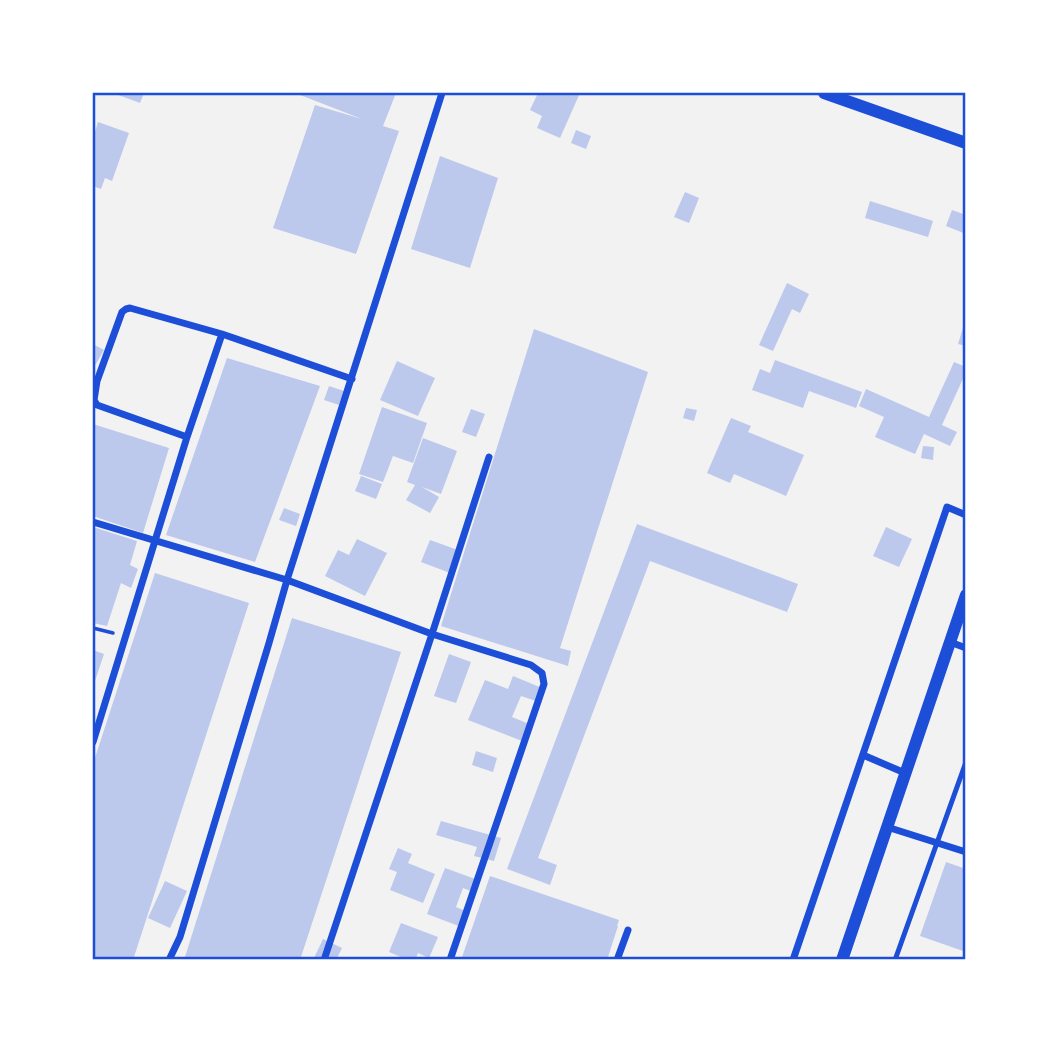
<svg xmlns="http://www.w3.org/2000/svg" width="1059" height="1053" font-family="'Roboto Condensed',sans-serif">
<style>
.building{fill:#bdc9ec}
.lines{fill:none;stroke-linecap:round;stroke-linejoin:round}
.path{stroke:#1d4ed8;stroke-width:3.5}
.service{stroke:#1d4ed8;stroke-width:5}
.minor{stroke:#1d4ed8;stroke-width:7}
.tertiary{stroke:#1d4ed8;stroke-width:12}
.neatline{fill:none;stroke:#1d4ed8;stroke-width:2.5}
</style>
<rect width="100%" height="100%" fill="#f2f2f2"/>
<!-- building -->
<path class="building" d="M113,93H144L140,103Z
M295,93H396L383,126L399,131L356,254L273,228L315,105L362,119Z
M538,93H580L560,138L537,128L542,116L530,110Z
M98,122L129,133L112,181L105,178L101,189L93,186V138Z
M576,130L591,136L586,149L571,143Z
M440,156L498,178L470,268L411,249Z
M685,192L699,198L689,223L674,217Z
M870,201L933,221L928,237L865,218Z
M952,210L966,215V234L946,226Z
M787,283L809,294L800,313L792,309L773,351L759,345Z
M966,318V346L958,344Z
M534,329L648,372L560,648L571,651L568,666L441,626Z
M93,344L104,350L93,369Z
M227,358L320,386L255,562L166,535Z
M775,360L862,392L856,408L809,391L803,408L752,390L760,369L770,373Z
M397,361L435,378L418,416L380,400Z
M954,362L966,367V372L942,425L957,432L950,446L924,434L915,454L875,437L884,417L859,406L866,389L929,417Z
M329,386L344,391L339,405L324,400Z
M382,407L427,423L413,463L393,456L383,482L359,474Z
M686,408L697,410L694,421L683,418Z
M471,409L485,414L476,437L462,432Z
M731,418L751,426L748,432L804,455L786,496L734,474L730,483L707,473Z
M93,424L169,448L143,533L93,516Z
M423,438L457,451L441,494L422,487L439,497L430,513L406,500L415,485L407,482Z
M923,446L934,447L933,460L921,458Z
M361,476L382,484L376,499L355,491Z
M284,508L300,514L296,526L279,520Z
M637,524L798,584L787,612L650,561L538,858L557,865L550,885L507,869Z
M93,527L137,541L130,565L138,569L131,588L121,583L107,626L93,623Z
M886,527L912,539L899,567L873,556Z
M357,539L387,553L365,596L325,576L338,550L349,555Z
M430,540L458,550L450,573L421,562Z
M155,573L249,603L133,960H93V764Z
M292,618L401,652L300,960H184Z
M93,650L104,654L93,687Z
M449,654L471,662L456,703L434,696Z
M513,676L542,688L536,701L521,696L512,717L529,724L522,741L468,720L485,680L508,689Z
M476,751L497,758L493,772L472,765Z
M441,821L501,838L494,861L474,856L477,847L436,835Z
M398,848L412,854L408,863L435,874L423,903L390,890L397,872L389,869Z
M946,862L966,869V952L920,936Z
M445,868L478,880L473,892L463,888L456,907L470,913L464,928L427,914Z
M490,876L619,920L617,926H618L607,960H461Z
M165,881L187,891L170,928L148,918Z
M401,923L438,937L429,958L418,953L415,960H408L389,952Z
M323,939L342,948L336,960H320L314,958Z"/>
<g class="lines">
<!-- path -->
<path class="path" d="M93,628L113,633"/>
<!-- service -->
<path class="service" d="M895,960L966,762"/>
<!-- minor -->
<path class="minor" d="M187,437L97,405L94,400L97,381L122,312L126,309L130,308L222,334L352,379
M93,522L287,580L432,634L531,665L542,673L544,684L450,960
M950,642L966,648
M93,742L187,437L222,334
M863,755L905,773
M887,827L966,852
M169,960L180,937L269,643L287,580L442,93
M324,960L432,634L489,457
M617,960L628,930
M793,960L947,507L966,515"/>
<!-- tertiary -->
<path class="tertiary" d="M824,93L966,143
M842,960L966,595"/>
</g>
<!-- border -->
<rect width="1059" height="1053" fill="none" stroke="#ffffff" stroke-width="189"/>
<rect x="94" y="94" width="870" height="864" class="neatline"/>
</svg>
